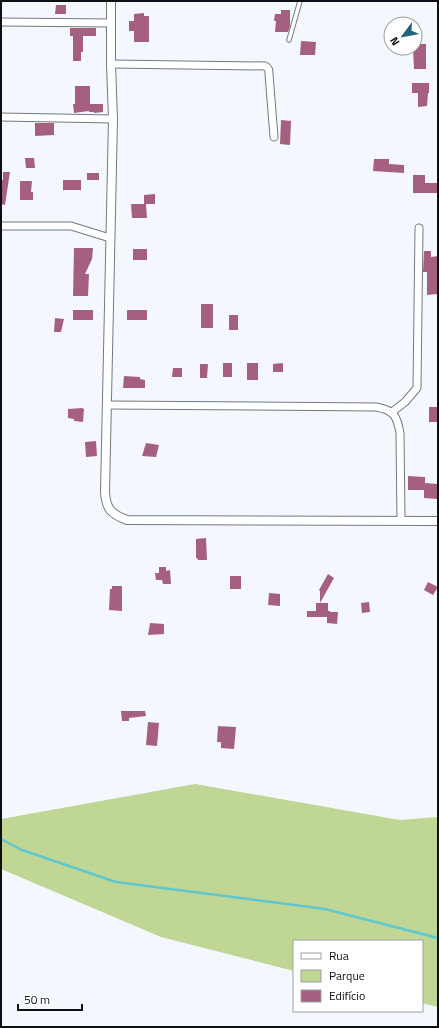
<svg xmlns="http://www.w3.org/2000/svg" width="439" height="1028" font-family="'Titillium Web',sans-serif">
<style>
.green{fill:#c0d695}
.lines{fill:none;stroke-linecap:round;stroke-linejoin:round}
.stream{stroke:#5fc7cf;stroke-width:2.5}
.building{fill:#a4607e}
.service-casing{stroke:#737981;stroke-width:5.5}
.minor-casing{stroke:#737981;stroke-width:9}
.tertiary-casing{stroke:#737981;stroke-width:10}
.service{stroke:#fff;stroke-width:3.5}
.minor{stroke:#fff;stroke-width:7}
.tertiary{stroke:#fff;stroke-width:8}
</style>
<rect width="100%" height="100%" fill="#f4f8fe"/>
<!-- green -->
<path class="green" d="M195,784L400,820L438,817V1007L422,1003V941H294V971L161,937L1,869V819Z"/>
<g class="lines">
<!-- stream -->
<path class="stream" d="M1,839L22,850L116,882L325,909L438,938"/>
</g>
<!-- building -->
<path class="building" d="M56,5H66V14H55Z
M281,10H290V26L288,32H275L276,21H274L275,14H281Z
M144,13V16H149V42H134V31H129V21H134V14Z
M70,28H96V36H83V52H81V61H73V36H70Z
M301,41L316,42L315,55H300Z
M415,44H426V69H414L413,48H415Z
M412,83H429V93H428L427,106L418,107V93H412Z
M75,86H90V104H103V112L94,113V112H89V111L74,113L73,104H75Z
M281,120L291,121L290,145L280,144Z
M35,123H54V135L35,136Z
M25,158H34L35,168H26Z
M374,159H389V164L404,165V173L373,171Z
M3,172H10L5,205L1,204V180H3Z
M87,173H99V180H87Z
M413,175H425V183H438V193H413Z
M63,180H81V190H63Z
M20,181H32L31,192H33V200H20Z
M155,194V204H146L147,218H132L131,204H144V195Z
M74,248H93L92,259L85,274H89L88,296H73Z
M133,249H147V260H133Z
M424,251H431V257L438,256V294L427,295V272H423Z
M201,304H213V328H201Z
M73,310H93V320H73Z
M127,310H147V320H127Z
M229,315H238V330H229Z
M55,318L64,319L61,332H54Z
M223,363H232V377H223Z
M247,363H258V380H247Z
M283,363V372H273V364Z
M200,364H208L207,378H200Z
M173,368H182V377H172Z
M124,376L140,377V379L145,380V388H123Z
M429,407H438V422H429Z
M82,408L84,409L83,422L74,421V419L68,418V409Z
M96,441L97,456L86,457L85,442Z
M146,443L159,445L156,457L142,456Z
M408,476L425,477V483L438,484V499L424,498V490H408Z
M206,538L207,560H198L197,558H196V539Z
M159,567H166V571L170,570L171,584H163L162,580H156L155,573H159Z
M328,574L334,578L320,603V591L319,590Z
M230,576H241V589H230Z
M428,582L438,587L433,595L424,590Z
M112,586H122V611L109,610L110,589H112Z
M269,593L280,594V606L268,605Z
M369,602L370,612L362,613L361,603Z
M316,603H328V611H330V612H338L337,624L327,623V617H307V611H316Z
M150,623L164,624V634L148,635Z
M121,711H145L146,716L129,718V721H122Z
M148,722L159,723L157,746L146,745Z
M218,726L236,727L234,749L221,748V742H217Z"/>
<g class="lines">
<defs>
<path id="service" d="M289,40L300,1"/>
<path id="minor" d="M1,22L111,23
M111,64L265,66C269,68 269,70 269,74L274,137
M1,117L113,119
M1,226H71L110,238
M107,405L376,407C394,410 397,416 400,433L401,521
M392,412L405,402L417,388L419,228"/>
<path id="tertiary" d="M111,1V64L113,119L105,492C106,509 111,514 127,520L438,521"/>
</defs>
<!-- service casing -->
<use href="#service" class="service-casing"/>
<!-- minor casing -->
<use href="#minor" class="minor-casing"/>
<!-- tertiary casing -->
<use href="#tertiary" class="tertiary-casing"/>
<!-- service -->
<use href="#service" class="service"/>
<!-- minor -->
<use href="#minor" class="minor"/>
<!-- tertiary -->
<use href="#tertiary" class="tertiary"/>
</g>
<!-- border -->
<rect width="439" height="1028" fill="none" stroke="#0d0f12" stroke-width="4"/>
<!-- legend -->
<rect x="293" y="940" width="130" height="72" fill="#ffffff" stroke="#9e9fa0"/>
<rect x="301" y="953" width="20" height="6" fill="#ffffff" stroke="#9e9fa0"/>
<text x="329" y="960" font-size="12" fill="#0d0f12">Rua</text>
<rect x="301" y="970" width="20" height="12" fill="#c0d695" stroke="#9e9fa0"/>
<text x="329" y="980" font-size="12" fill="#0d0f12">Parque</text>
<rect x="301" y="990" width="20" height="12" fill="#a4607e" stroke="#9e9fa0"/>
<text x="329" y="1000" font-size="12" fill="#0d0f12">Edifício</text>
<!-- north arrow -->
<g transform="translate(403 36) rotate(238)"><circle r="19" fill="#ffffff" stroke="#9e9fa0"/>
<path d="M0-3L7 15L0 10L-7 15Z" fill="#216277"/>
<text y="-6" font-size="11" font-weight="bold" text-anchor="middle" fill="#0d0f12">N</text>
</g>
<!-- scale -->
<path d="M18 1004v6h64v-6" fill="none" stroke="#0d0f12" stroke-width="2"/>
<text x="24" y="1004" font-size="12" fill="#0d0f12" stroke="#ffffff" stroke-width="3" paint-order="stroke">50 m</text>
</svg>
